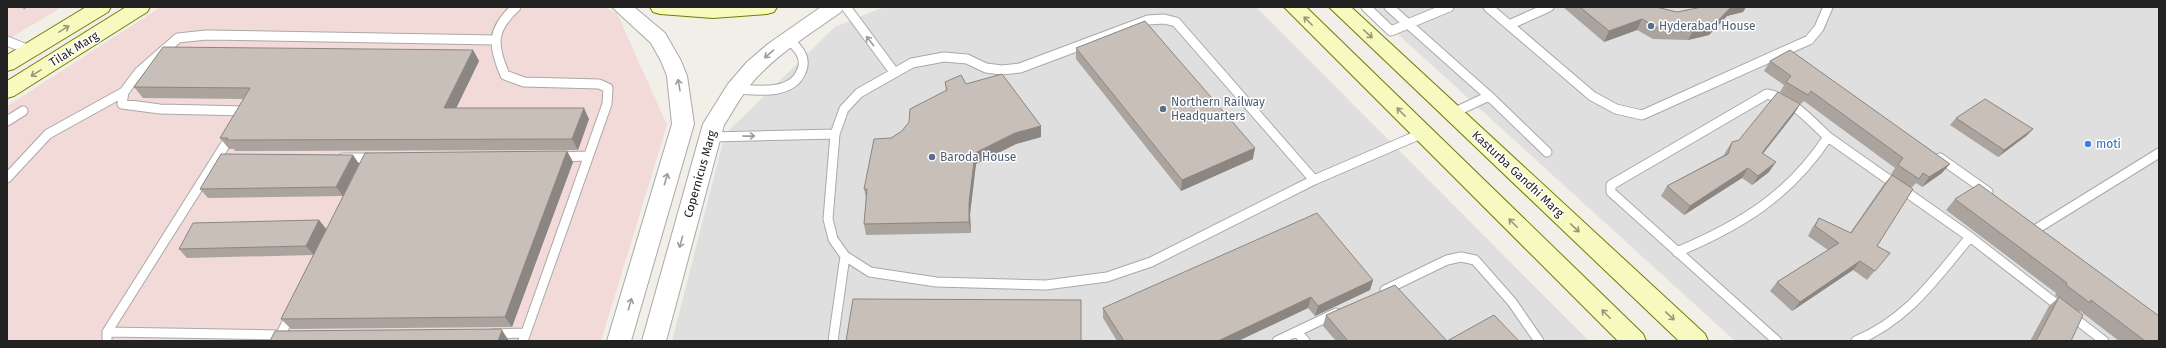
<svg xmlns="http://www.w3.org/2000/svg" width="2166" height="348" font-family="'Fira Sans',sans-serif">
<style>
.residential{fill:#e0dfdf}
.commercial{fill:#f2dad9}
.lines{fill:none;stroke-linecap:round;stroke-linejoin:round}
.service-casing{stroke:#a9a9a9;stroke-width:11}
.tertiary-casing{stroke:#a9a9a9;stroke-width:2}
.secondary-casing{stroke:#707d05;stroke-width:2}
.service{stroke:#fff;stroke-width:9}
.tertiary{fill:#fff;fill-rule:evenodd}
.secondary{fill:#f7fabf;fill-rule:evenodd}
.wall{fill:#aba49e}
.shaded-wall{fill:#8b8681}
.building{fill:#c7bfb8;stroke:#8b8681}
.oneway{stroke:#979978}
.oneway2{stroke:#9c9c9c}
.service-dot{fill:#5c6f8a;stroke:#fff;stroke-width:1.5}
.shop-dot{fill:#3f7fe0;stroke:#fff;stroke-width:1.5}
.labels{text-anchor:middle;dominant-baseline:central;stroke-width:3;stroke-linejoin:round;paint-order:stroke}
.service-label{font-size:12px;fill:#4e5e75;stroke:#fff;text-anchor:start}
.street-label{font-size:12px;fill:#222;stroke:#fff}
.shop-label{font-size:12px;fill:#366cbe;stroke:#fff;text-anchor:start}
</style>
<rect width="100%" height="100%" fill="#f2efe9"/>
<!-- residential -->
<path class="residential" d="M884,7H1256L1589,341H672L725,134L835,27Z
M1368,7H2159V341H1735Z"/>
<!-- commercial -->
<path class="commercial" d="M7,7H62L7,40Z
M161,7H604L617,13L667,125L601,341H7V106Z"/>
<g class="lines">
<defs>
<path id="service" d="M516,7C491,30 492,45 505,75L524,82L599,84L608,88L607,104L523,341
M846,7L894,72
M1366,7L1391,31L1449,7
M1389,7L1489,96L1547,152
M1488,7L1592,96L1616,109L1642,115L1809,40L1819,28L1828,7
M1164,19L1176,22L1314,180L1151,262L1107,277L1046,285L936,282L870,272L845,256L833,239L828,219L835,134L844,109L859,93L912,63L944,57L967,59L986,68L1002,70L1020,68L1148,20Z
M1509,25L1549,7
M7,41L29,50
M735,89C755,90 791,96 801,72C804,67 804,59 801,54C798,48 793,44 789,39
M245,113L246,111L160,109L122,104L124,92L139,72L178,38L206,35L495,40
M1453,113L1489,96
M7,121L23,111
M710,137L835,134
M558,157L588,156
M343,158H369L366,163
M1940,158L1988,192
M7,178L48,134L124,92
M1314,180L1423,133
M2038,228L2159,153
M1677,252C1741,225 1789,196 1828,137L1970,237L2104,341
M1385,290L1447,260L1461,257L1475,260L1512,302L1539,341
M107,332L284,335
M1297,332L1305,341
M493,334L526,333
M278,340L291,314
M107,341V332L232,134
M833,341L845,256
M1277,341L1336,313
M1777,341L1611,192V185L1767,94C1792,99 1810,120 1828,137
M1856,341C1909,318 1934,280 1970,237"/>
<path id="tertiary" d="M612,7H634L665,33L681,61L687,76L694,124L631,341H607L672,124L667,76L661,61L651,43Z
M821,7H844L841,12C814,31 785,49 762,72C746,87 736,106 724,125L666,341H642L703,124L728,84L747,62L768,44Z"/>
<path id="secondary" d="M86,7H111L108,12L14,69L7,71V55Z
M126,7H150L147,12L14,96L7,98V81Z
M650,7H777L774,12L767,14L713,18L660,14L653,12Z
M1284,7H1306L1643,334L1646,341H1618Z
M1329,7H1351L1705,334L1708,341H1679Z"/>
</defs>
<!-- service casing -->
<use href="#service" class="service-casing"/>
<!-- tertiary casing -->
<use href="#tertiary" class="tertiary-casing"/>
<!-- secondary casing -->
<use href="#secondary" class="secondary-casing"/>
<!-- service -->
<use href="#service" class="service"/>
<!-- tertiary -->
<use href="#tertiary" class="tertiary"/>
<!-- secondary -->
<use href="#secondary" class="secondary"/>
</g>
<!-- wall -->
<path class="wall" d="M1563,7H1656L1677,12L1702,7H1746L1743,12L1727,16L1709,35L1688,40L1653,39L1637,30L1604,42Z
M1076,48L1253,159L1181,191L1076,59Z
M473,50L479,61L456,108L589,119L578,150L235,151L234,149H229L220,138L244,99L143,98L134,87Z
M1770,61L1942,173L1922,187L1916,183L1911,188L1877,246L1890,253L1867,280L1853,270L1792,311L1770,291L1777,282L1828,250L1808,236L1812,228L1819,218L1850,233L1884,184L1892,175L1907,185L1891,174L1895,168L1804,101L1801,104L1780,92L1784,85L1764,71Z
M945,82L966,84L1041,126V137L1016,144L976,164L970,214L971,233L866,235L864,224L866,198L864,189L891,138L902,131L946,91Z
M1800,104L1794,114L1763,154L1769,172L1752,185L1742,178L1684,215L1661,196L1667,186L1724,155L1726,151L1732,142L1739,140Z
M1956,118L2033,129L2026,136L1998,157L1950,125Z
M567,151L573,162L512,327L291,329L281,319L314,255L187,258L179,249L319,220L326,229Z
M353,155L359,164L343,196L208,198L200,189Z
M1955,199L2159,341H2119L2080,311L2079,312L2071,341H2030L2049,306L2058,298L2055,295L2056,293L1946,210Z
M1373,280L1370,290L1315,316L1308,308L1238,341H1117L1103,318V308Z
M1326,315L1447,341H1336L1323,326Z"/>
<!-- shaded-wall -->
<path class="shaded-wall" d="M22,7H28L24,9Z
M1731,7H1746L1743,12L1727,16L1709,35L1688,40L1694,29Z
M1642,19L1637,30L1604,42L1609,31Z
M473,50L479,61L451,119L444,108Z
M1800,104L1794,114L1756,162L1762,153Z
M584,108L589,119L578,150L572,139Z
M1041,126V137L1016,144L976,164L970,214L971,233L969,222V203L975,153L1015,133Z
M2033,129L2026,136L1998,157L2004,150Z
M1255,148L1253,159L1181,191L1182,180Z
M567,151L573,162L512,327L505,317Z
M353,155L359,164L343,196L336,187Z
M1776,162L1769,172L1752,185L1758,176Z
M1950,164L1942,173L1922,187L1929,177Z
M1748,168L1742,178L1684,215L1690,206Z
M319,220L327,230L314,255L306,246Z
M1860,261L1853,270L1792,311L1800,302Z
M1373,280L1370,290L1315,316L1318,306Z
M1311,297L1308,308L1238,341H1218Z
M502,330L509,341H498Z"/>
<!-- building -->
<path class="building" d="M1580,7H1656L1677,12L1702,7H1731L1715,24L1694,29L1658,28L1642,19L1609,31Z
M1145,21L1255,148L1182,180L1076,48Z
M163,47L473,50L444,108H584L572,139L226,140L228,138H220L250,88L134,87Z
M1790,50L1950,164L1929,177L1923,173L1919,179L1898,165L1903,158L1811,91L1808,95L1786,82L1791,76L1770,61Z
M1002,74L1041,126L1015,133L975,153L969,203V222L864,224L867,189H864L874,139L891,138L902,131L909,122L910,109L947,90L945,82L961,75L966,84Z
M1778,92L1800,104L1762,153L1776,162L1758,176L1748,168L1690,206L1667,186L1728,154L1732,142L1739,140Z
M1985,99L2033,129L2004,150L1956,118Z
M567,151L505,317L281,319L365,153Z
M221,154L353,155L336,187L200,189Z
M1892,175L1913,189L1877,246L1890,253L1875,271L1860,261L1800,302L1777,282L1839,243L1815,226L1819,218L1851,233Z
M1979,184L2159,316V341H2145L2091,300L2090,303L2066,285L2067,283L1955,199Z
M1317,213L1373,280L1318,306L1311,297L1218,341H1124L1103,308Z
M319,220L306,246L179,249L193,223Z
M1395,285L1447,341H1348L1326,315Z
M2059,297L2083,315L2071,341H2036Z
M853,299L1081,300V341H846Z
M1494,315L1519,341H1447Z
M500,329L502,330L498,341H270L275,331Z"/>
<!-- one-way arrows -->
<defs><path id="oneway-shaft" d="M-6 0H5M1.5-3L5.5 0L1.5 3" fill="none" stroke-width="1.6" stroke-linecap="round" stroke-linejoin="round"/></defs>
<g class="oneway">
<use href="#oneway-shaft" transform="translate(1308 21) rotate(-135)"/>
<use href="#oneway-shaft" transform="translate(64 29) rotate(-31)"/>
<use href="#oneway-shaft" transform="translate(1368 34) rotate(43)"/>
<use href="#oneway-shaft" transform="translate(36 73) rotate(148)"/>
<use href="#oneway-shaft" transform="translate(1401 112) rotate(-135)"/>
<use href="#oneway-shaft" transform="translate(1513 223) rotate(-135)"/>
<use href="#oneway-shaft" transform="translate(1575 228) rotate(43)"/>
<use href="#oneway-shaft" transform="translate(1606 314) rotate(-135)"/>
<use href="#oneway-shaft" transform="translate(1670 316) rotate(43)"/>
</g>
<g class="oneway2">
<use href="#oneway-shaft" transform="translate(870 41) rotate(-128)"/>
<use href="#oneway-shaft" transform="translate(769 54) rotate(139)"/>
<use href="#oneway-shaft" transform="translate(679 85) rotate(-100)"/>
<use href="#oneway-shaft" transform="translate(749 136) rotate(-1)"/>
<use href="#oneway-shaft" transform="translate(666 179) rotate(-74)"/>
<use href="#oneway-shaft" transform="translate(681 242) rotate(105)"/>
<use href="#oneway-shaft" transform="translate(630 304) rotate(-74)"/>
</g>
<!-- markers -->
<g class="service-dot">
<circle cx="1651" cy="26" r="4"/>
<circle cx="1163" cy="109" r="4"/>
<circle cx="932" cy="157" r="4"/>
</g>
<circle class="shop-dot" cx="2088" cy="144" r="4"/>
<g class="labels">
<!-- service labels -->
<g class="service-label">
<text x="1659" y="26">Hyderabad House</text>
<text x="1171" y="102">Northern Railway<tspan x="1171" dy="14">Headquarters</tspan></text>
<text x="940" y="157">Baroda House</text>
</g>
<!-- street labels -->
<g class="street-label">
<text transform="translate(74 49) rotate(-32)">Tilak Marg</text>
<text transform="translate(700 174) rotate(-74)">Copernicus Marg</text>
<text transform="translate(1518 174) rotate(43)">Kasturba Gandhi Marg</text>
</g>
<!-- shop labels -->
<g class="shop-label">
<text x="2096" y="144">moti</text>
</g>
</g>
<!-- border -->
<rect width="2166" height="348" fill="none" stroke="#222222" stroke-width="16"/>
</svg>
